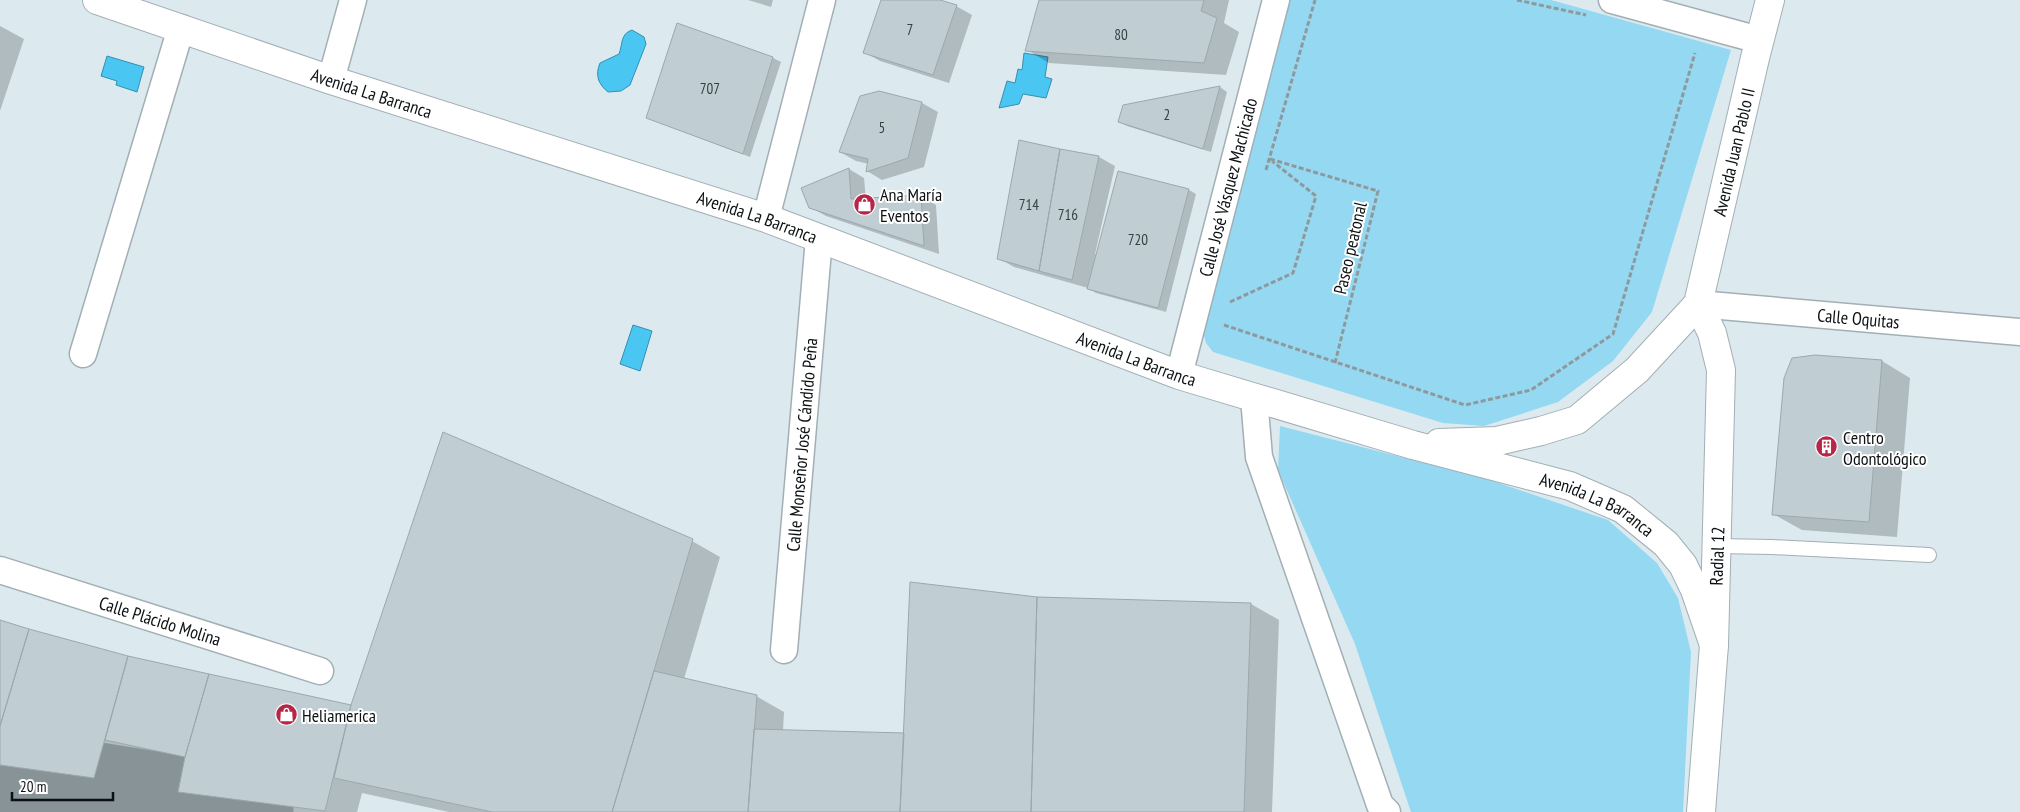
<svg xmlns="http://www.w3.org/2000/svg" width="2020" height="812" font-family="'PT Sans Narrow',sans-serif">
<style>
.green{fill:#94d8f2}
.water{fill:#49c6f1;stroke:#368fae}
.shadow{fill:#0003}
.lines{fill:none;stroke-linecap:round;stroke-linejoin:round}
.taxiway{stroke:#889398;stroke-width:91}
.building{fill:#c0ced3;stroke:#9ba8ad}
.service-casing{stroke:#a2afb4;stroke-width:16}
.minor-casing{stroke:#a2afb4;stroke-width:29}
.tertiary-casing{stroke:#a2afb4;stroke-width:30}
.path{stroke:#8e999d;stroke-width:3;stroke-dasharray:5 2.5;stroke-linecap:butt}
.service{stroke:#fff;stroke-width:14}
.minor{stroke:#fff;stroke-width:26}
.tertiary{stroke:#fff;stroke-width:28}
.labels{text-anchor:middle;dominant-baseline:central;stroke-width:4;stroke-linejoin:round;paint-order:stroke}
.number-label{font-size:15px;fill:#384042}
.street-label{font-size:18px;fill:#0b1012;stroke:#fff}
.poi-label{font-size:18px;fill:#0b1012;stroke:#fff;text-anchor:start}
</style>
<rect width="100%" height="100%" fill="#dceaf0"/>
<!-- green -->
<path class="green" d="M1284,0H1551L1731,50L1652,312L1613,361L1558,402L1484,426L1443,423L1213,352L1206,343L1202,329Z
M1280,426L1487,479L1608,520L1657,563L1678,598L1691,652L1683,812H1411L1355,644L1278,470Z
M77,802L116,807L115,812H44Z"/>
<!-- water -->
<path class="water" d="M632,30L644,37L646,44L630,85L621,91L608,92C598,84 595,75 600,63L619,54C623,44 620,34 632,30Z
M1024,53L1048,57L1045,77L1052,79L1046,98L1023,94L1019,104L999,108L1007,81L1015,83L1018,69L1022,70Z
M107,56L144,67L137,92L116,85L117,81L101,76Z
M633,325L652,331L640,371L620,364Z"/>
<!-- shadow -->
<path class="shadow" d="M748,0H773L771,7Z
M882,0H935L956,6L972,15L949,83L880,61L864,52Z
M1040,0H1229L1224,23L1239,32L1226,75L1049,63L1027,50Z
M678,24L773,58L781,62L750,157L648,118Z
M0,26L24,39L0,111Z
M1220,87L1227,92L1211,152L1127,126L1120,122L1124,106Z
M879,93L922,103L938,112L924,167L882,180L867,171L869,164L856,161L840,152Z
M1020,142L1099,157L1115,166L1095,254H1097L1189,190L1196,194L1166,312L1096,293L1088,288L1014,267L998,258Z
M849,169L864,178L866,200L921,196L936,205L939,254L826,216L810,207Z
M1815,356L1882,361L1910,378L1897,537L1802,530L1773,514Z
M692,541L720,557L684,679L756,696L784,712L783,731L906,735L1037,598L1251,604L1279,620L1272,812H449L362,793L357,812H242L207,807L179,791L185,764L128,753L117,790L18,776V779L0,777V622L127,657L352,706Z"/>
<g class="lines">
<!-- taxiway -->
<path class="taxiway" d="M0,774L29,777L248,812"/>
</g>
<!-- building -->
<path class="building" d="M881,0H940L957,5L933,75L863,53Z
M1039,0H1204L1201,11L1217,18L1204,63L1025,51Z
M677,23L773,57L743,154L646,118Z
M1220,86L1203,149L1118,122L1123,105Z
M879,91L922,102L908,158L866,172L868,159L839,152L860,96Z
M1019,140L1060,149L1039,271L997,259Z
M1060,149L1099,156L1072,280L1039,271Z
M849,168L851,199L921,195L924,246L809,208L801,188Z
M1118,171L1189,189L1158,308L1087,289Z
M1815,355L1882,360L1869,522L1772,515L1784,378L1792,358Z
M443,432L693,539L612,812H492L334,778L351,705Z
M910,582L1037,597L1031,812H900Z
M1037,597L1251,603L1244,812H1031Z
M0,620L29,629L0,726Z
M29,629L128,656L94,778L0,765V726Z
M128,656L209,674L185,757L105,740Z
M654,671L757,695L748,812H612Z
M209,674L351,705L325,811L178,792L185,757Z
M754,729L904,733L900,812H748Z"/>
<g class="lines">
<defs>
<path id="service" d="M1717,546L1772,547L1929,555"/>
<g id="minor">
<path d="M1612,0L1759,40"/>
<path d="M331,80L353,0"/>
<path d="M766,218L822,0"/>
<path id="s1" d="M1698,304L2020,332"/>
<path d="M83,354L181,28"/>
<path id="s2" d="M1179,375L1276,0"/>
<path d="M1254,398L1259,457L1380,805L1387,812"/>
<path id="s3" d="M0,570L320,671"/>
<path id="s4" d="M784,650L819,238"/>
</g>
<g id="tertiary">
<path id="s5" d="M97,0L331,80L766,218L1179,375L1413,445L1570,486L1623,509L1666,544L1683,565L1695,590L1714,645"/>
<path d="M1698,304L1712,333L1721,370L1714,645L1701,812"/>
<path id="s6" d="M1439,443L1497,441L1541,431L1577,420L1637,370L1698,304L1755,58L1770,0"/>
</g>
</defs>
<!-- service casing -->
<use href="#service" class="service-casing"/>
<!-- minor casing -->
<use href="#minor" class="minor-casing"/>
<!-- tertiary casing -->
<use href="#tertiary" class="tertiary-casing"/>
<!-- path -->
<path class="path" d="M1517,0L1586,15
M1270,159L1378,191L1335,363
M1266,170L1315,0
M1230,302L1293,273L1316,196L1272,161
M1224,325L1465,405L1531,390L1613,334L1695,53"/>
<!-- service -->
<use href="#service" class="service"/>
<!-- minor -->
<use href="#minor" class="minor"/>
<!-- tertiary -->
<use href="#tertiary" class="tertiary"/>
</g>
<!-- icons -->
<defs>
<symbol id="shop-disc" viewBox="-11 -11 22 22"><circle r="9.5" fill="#b72646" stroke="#fff"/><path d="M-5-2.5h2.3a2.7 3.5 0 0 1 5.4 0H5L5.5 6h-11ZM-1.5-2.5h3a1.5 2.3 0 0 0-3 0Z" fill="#fff"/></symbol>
<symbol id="building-disc" viewBox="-11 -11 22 22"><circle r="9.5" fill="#b72646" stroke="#fff"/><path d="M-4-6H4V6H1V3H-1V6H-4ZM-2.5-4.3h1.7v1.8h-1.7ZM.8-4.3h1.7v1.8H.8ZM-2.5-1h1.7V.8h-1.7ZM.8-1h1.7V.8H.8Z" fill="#fff"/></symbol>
</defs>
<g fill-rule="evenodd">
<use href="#shop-disc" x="852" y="192" width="25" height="25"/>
<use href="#building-disc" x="1814" y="434" width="25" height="25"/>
<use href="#shop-disc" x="274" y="702" width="25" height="25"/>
</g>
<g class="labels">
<!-- number labels -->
<g class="number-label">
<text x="910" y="29">7</text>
<text x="1121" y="34">80</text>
<text x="710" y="88">707</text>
<text x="1167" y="114">2</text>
<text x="882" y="127">5</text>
<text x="1029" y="204">714</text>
<text x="1068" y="214">716</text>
<text x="1138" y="239">720</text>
</g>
<!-- street labels -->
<g class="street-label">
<text stroke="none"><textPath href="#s5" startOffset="290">Avenida La Barranca</textPath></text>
<text stroke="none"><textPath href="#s6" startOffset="465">Avenida Juan Pablo II</textPath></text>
<text stroke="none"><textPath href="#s2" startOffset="194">Calle José Vásquez Machicado</textPath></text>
<text stroke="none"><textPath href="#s5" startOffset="695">Avenida La Barranca</textPath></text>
<text transform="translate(1350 248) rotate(-77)">Paseo peatonal</text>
<text stroke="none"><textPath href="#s1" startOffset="161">Calle Oquitas</textPath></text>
<text stroke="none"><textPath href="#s5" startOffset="1100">Avenida La Barranca</textPath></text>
<text stroke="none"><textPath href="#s4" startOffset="206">Calle Monseñor José Cándido Peña</textPath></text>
<text stroke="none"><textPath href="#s5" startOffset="1584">Avenida La Barranca</textPath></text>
<text transform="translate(1717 556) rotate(-88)">Radial 12</text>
<text stroke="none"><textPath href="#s3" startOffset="168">Calle Plácido Molina</textPath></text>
</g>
<!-- poi labels -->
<g class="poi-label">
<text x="880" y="194">Ana María<tspan x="880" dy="21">Eventos</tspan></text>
<text x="1843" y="437">Centro<tspan x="1843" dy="21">Odontológico</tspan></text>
<text x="302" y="715">Heliamerica</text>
</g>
</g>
<!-- scale -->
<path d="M12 792v8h101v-8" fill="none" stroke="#0b1012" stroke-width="2.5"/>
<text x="20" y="792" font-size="15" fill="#0b1012" stroke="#ffffff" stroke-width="4" paint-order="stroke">20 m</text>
</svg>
